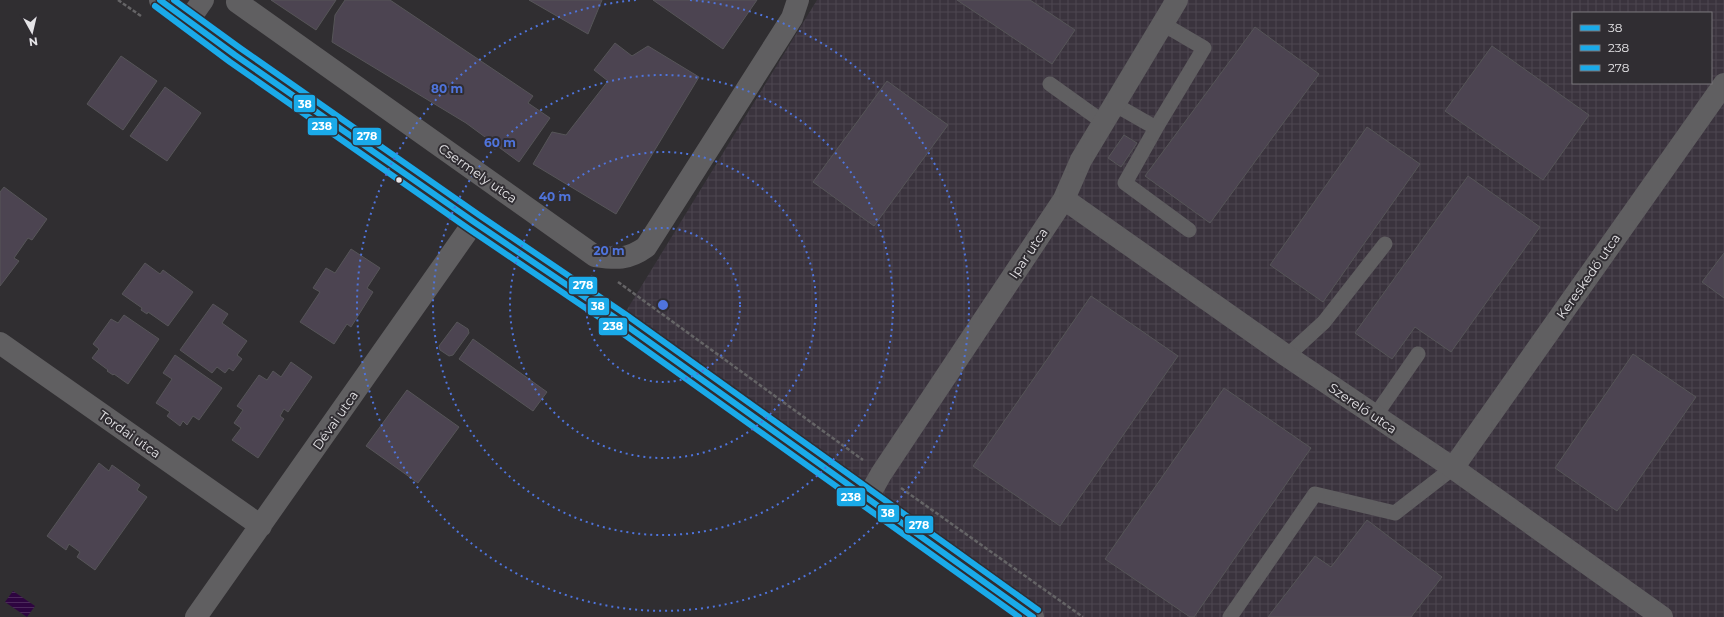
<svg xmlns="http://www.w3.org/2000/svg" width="1724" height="617" font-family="Montserrat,sans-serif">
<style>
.industrial{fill:url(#industrial-grid);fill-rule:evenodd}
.water{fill:url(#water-rules)}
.building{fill:#4c4451;stroke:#565558}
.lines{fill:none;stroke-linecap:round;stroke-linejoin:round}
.path{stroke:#656466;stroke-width:2.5;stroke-dasharray:4 2;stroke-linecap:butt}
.service{stroke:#605f61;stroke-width:15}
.minor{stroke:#605f61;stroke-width:22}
.tertiary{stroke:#605f61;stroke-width:22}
.bus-1-casing{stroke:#302d32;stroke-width:9}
.bus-2-casing{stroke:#302d32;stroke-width:9}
.bus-3-casing{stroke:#302d32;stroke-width:9}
.bus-1{stroke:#1aabe9;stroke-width:6}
.bus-2{stroke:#1aaae9;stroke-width:6}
.bus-3{stroke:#1aaae9;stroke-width:6}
.ring{fill:none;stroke:#4f74dc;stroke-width:2;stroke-dasharray:2 4}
.bus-dot{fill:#e5e4e7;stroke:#302d32;stroke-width:1.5}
.labels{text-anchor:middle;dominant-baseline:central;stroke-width:4;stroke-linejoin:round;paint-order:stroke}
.street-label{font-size:13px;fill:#e5e4e7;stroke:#302d32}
.centre{fill:#4f74dc;stroke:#302d32;stroke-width:2}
.ring-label{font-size:12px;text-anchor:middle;font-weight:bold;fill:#4f74dc;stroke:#302d32;stroke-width:4;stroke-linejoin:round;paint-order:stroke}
.line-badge{stroke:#302d32;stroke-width:1.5}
.badge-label{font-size:11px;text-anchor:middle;font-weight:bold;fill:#fff}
</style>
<defs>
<pattern id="industrial-grid" width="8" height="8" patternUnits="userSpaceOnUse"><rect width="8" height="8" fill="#3a333d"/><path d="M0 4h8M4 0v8" fill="none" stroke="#4d4750"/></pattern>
<pattern id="water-rules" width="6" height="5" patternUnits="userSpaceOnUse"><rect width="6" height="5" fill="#2e0540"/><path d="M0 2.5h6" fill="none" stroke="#4c295c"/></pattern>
</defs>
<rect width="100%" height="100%" fill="#302e31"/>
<!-- industrial -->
<path class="industrial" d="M817,0H1724V617H1039L620,321ZM1573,13H1711V83H1573Z"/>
<!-- water -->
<path class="water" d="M13,591L35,606L27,617L5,602Z"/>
<!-- building -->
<path class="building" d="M271,0H336L316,30Z
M345,0H390L533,96L528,103L550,118L519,162L466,123L332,42L335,15Z
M529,0H602L588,34Z
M653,0H757L723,49Z
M957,0H1030L1075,30L1052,64Z
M1255,27L1319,74L1210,223L1145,176Z
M615,43L632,56L648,46L699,77L616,214L533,164L552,132L566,135L608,81L594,70Z
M1492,46L1589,115L1543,180L1445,111Z
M121,56L157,81L123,130L87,104Z
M887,81L948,125L874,226L813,182Z
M165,87L201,113L167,161L130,136Z
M1367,127L1420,164L1323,302L1270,265Z
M1124,135L1137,143L1121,167L1108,158Z
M1468,176L1540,227L1451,352L1415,327L1392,359L1355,333Z
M4,187L47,219L32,240L28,238L14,258L19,261L0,286V192Z
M351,249L380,268L367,288L373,292L351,327L347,324L334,344L300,322L320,292L313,288L326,268L335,273Z
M1724,253V298L1702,282Z
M145,263L160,274L163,270L193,292L168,326L148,312L147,314L141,310L142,308L122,294Z
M1091,296L1178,356L1060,526L973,466Z
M213,304L228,314L222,323L247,341L237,355L242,359L233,371L229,368L225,373L217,367L212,373L180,350Z
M124,315L159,339L128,384L114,374L113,375L107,371L108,370L92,358L99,349L93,344L111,319L118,323Z
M457,322L468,329L469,333L453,355L449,356L440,350L439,346Z
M473,339L547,392L533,411L459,359Z
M1633,354L1696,397L1617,511L1555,468Z
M175,355L222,388L199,420L193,416L187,425L183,421L180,426L167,416L170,412L156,403L172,379L163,373Z
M291,362L312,377L288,412L284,409L280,416L284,419L258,458L232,440L241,428L234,423L243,410L237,406L259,375L267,380L273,371L281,377Z
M1224,388L1311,448L1194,617H1190L1105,559Z
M407,390L459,427L418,483L366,446Z
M99,463L109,471L112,465L140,485L137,490L147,497L95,570L77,557L80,552L69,544L66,550L47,536Z
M1367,520L1442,577L1411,617H1268L1315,556L1331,567Z"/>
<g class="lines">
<!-- path -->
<path class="path" d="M118,0L141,16
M618,282L863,460
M901,488L1083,617"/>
<!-- service -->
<path class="service" d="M1163,24L1204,48L1156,128L1125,183L1189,230
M1050,84L1103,122
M1114,104L1156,128
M1287,356L1324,322L1385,244
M1375,416L1418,354
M1230,617L1315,494L1395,513L1453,468"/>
<!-- minor -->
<path class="minor" d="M237,2L595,256C616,259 628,260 646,247L792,18L798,0
M189,20L203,0
M1064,199L1287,356L1453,468L1662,617
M0,343L261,526
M1453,468L1724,84
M867,499L881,474L1064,199L1081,160L1177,0
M196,617L474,222"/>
<!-- tertiary -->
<path class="tertiary" d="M160,0L235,55L474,222L620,321L1033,617"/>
<defs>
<path id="bus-1" d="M160,0L235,55L474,222L620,321L1033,617"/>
<path id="bus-2" d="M155,6L230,62L469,229L615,328L1019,617"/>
<path id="bus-3" d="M174,0L240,48L479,215L625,314L1038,610"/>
</defs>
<!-- bus-1 casing -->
<use href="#bus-1" class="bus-1-casing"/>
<!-- bus-2 casing -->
<use href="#bus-2" class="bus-2-casing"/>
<!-- bus-3 casing -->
<use href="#bus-3" class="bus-3-casing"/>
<!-- bus-1 -->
<use href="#bus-1" class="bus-1"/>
<!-- bus-2 -->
<use href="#bus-2" class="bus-2"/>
<!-- bus-3 -->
<use href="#bus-3" class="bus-3"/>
</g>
<!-- distance rings -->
<g class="ring">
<circle cx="663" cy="305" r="77"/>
<circle cx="663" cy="305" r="153"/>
<circle cx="663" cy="305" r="230"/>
<path d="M690 0A306 306 0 1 1 636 0"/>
</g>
<!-- markers -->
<circle class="bus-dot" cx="399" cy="180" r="3.5"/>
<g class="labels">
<!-- street labels -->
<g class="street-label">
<text transform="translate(478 173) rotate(35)">Csermely utca</text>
<text transform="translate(1028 253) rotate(-56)">Ipar utca</text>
<text transform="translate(1588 276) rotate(-55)">Kereskedő utca</text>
<text transform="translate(1363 408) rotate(34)">Szerelő utca</text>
<text transform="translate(335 420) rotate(-55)">Dévai utca</text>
<text transform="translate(130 434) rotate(35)">Tordai utca</text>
</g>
</g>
<circle cx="663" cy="305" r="6" class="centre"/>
<g class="ring-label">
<text x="447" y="93">80 m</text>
<text x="500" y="147">60 m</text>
<text x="555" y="201">40 m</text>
<text x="609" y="255">20 m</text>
</g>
<g class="line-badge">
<rect x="293" y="94" width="23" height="19" rx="4" fill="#1aabe9"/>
<rect x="307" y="117" width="31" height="19" rx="4" fill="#1aaae9"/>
<rect x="352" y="127" width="30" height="19" rx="4" fill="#1aaae9"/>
<rect x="568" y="276" width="30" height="19" rx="4" fill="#1aaae9"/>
<rect x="587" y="297" width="23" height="19" rx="4" fill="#1aabe9"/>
<rect x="598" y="317" width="30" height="19" rx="4" fill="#1aaae9"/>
<rect x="836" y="487" width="30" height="20" rx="4" fill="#1aaae9"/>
<rect x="877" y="504" width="23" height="19" rx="4" fill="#1aabe9"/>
<rect x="904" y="515" width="30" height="19" rx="4" fill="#1aaae9"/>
</g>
<g class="badge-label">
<text x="305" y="108">38</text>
<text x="322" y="130">238</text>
<text x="367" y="140">278</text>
<text x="583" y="289">278</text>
<text x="598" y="310">38</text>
<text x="613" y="330">238</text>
<text x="851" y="501">238</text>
<text x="888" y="517">38</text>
<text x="919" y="529">278</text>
</g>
<!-- legend -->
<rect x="1572" y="12" width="140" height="72" fill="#302d32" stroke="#78767a"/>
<rect x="1580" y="25" width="20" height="6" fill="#1aabe9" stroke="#78767a"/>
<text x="1608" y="32" font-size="12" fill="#e5e4e7">38</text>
<rect x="1580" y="45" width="20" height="6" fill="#1aaae9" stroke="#78767a"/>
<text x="1608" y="52" font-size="12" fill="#e5e4e7">238</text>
<rect x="1580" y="65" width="20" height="6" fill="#1aaae9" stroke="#78767a"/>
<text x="1608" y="72" font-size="12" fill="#e5e4e7">278</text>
<!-- north arrow -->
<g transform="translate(32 32) rotate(172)" stroke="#302d32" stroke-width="3" paint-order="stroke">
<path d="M0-3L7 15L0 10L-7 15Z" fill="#e5e4e7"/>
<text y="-6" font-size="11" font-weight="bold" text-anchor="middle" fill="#e5e4e7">N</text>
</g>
</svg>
